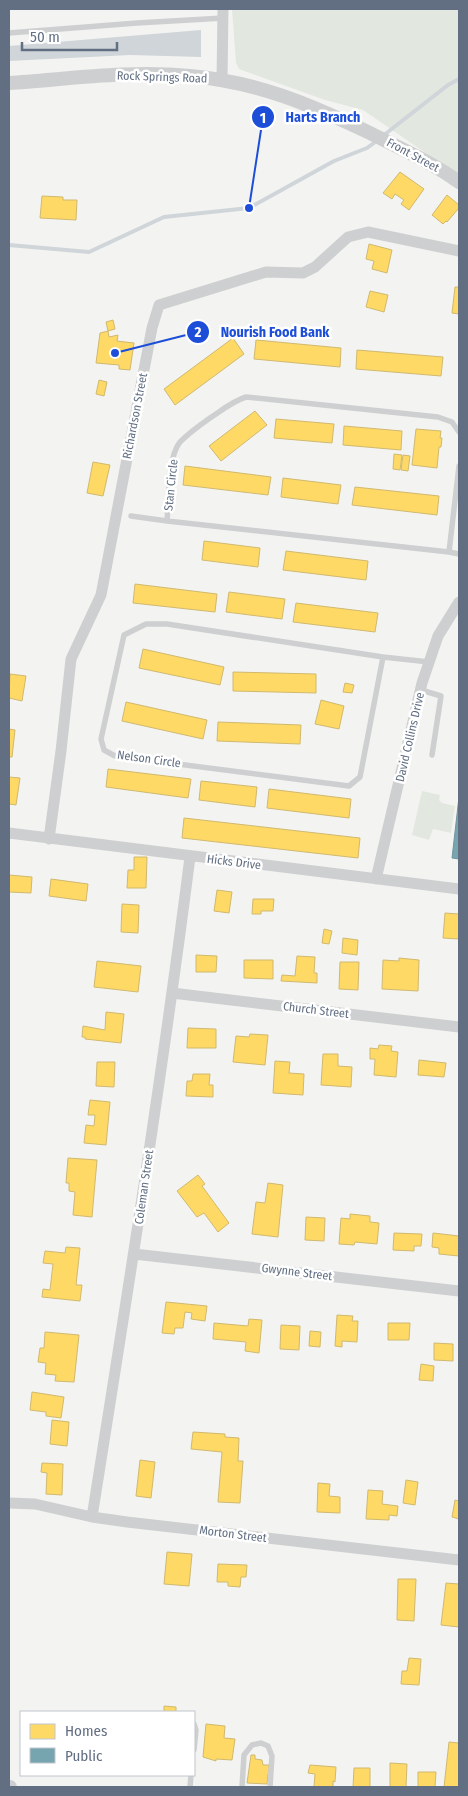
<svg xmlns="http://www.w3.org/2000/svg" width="468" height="1796" font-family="'Fira Sans Condensed',sans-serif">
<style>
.green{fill:#e2e7df}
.water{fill:#cfd5d9}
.homes{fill:#ffd966;stroke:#d0b96f}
.public{fill:#76a5af;stroke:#7095a2}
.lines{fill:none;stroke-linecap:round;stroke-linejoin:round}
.stream{stroke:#cfd5d9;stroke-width:4}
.service{stroke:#cecfd0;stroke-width:5.5}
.minor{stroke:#cecfd0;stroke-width:11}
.tertiary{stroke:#cecfd0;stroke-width:14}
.labels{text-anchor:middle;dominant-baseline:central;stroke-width:5;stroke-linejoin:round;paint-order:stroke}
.street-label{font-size:12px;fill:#626f83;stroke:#fff}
.leader{fill:none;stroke:#1d4ed8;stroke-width:2}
.callout-dot{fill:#1d4ed8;stroke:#fff;stroke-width:2}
.mark-label{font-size:15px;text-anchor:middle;font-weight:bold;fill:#fff}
.callout-label{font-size:14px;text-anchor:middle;font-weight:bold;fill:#1d4ed8;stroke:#fff;stroke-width:5;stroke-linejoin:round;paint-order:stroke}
</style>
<rect width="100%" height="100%" fill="#f3f4f1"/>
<!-- green -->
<path class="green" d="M232,9H459V176L363,110L325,100L239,69L236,63Z
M422,791L440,795L439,800L442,803L455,806L451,833L433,829L429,840L412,835Z"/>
<!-- water -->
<path class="water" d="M201,30V57L130,55L9,61V46Z"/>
<!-- homes -->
<path class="homes" d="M400,172L424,189L409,210L401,204L404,200L395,194L392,199L383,193Z
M447,195L459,205V208L447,222L446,221L443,224L432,215Z
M42,196L63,197V200H77L76,220L40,218Z
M369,244L392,250L387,273L372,269L374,261L366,259Z
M455,287H459V314L452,313Z
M370,291L388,295L384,312L366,307Z
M113,320L115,329L108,331L106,322Z
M108,331L109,337L118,335L117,341L134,343L130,370L119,369V365L96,363L100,333Z
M233,338L244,354L175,405L164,389Z
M256,340L341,348L340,367L254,359Z
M357,350L443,357L441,376L356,369Z
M99,380L107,382L104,396L96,394Z
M255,411L267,425L221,461L209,446Z
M276,419L334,424L332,443L274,438Z
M344,426L402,431L401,450L343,445Z
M416,429L441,431L440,438H442L441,447H439L437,468L412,465Z
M394,454L402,455L400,470L393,469Z
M403,455L410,456L408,471L401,470Z
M93,462L110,465L103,496L87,493Z
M185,466L271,477L268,495L183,485Z
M283,478L341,485L338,504L281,497Z
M355,487L439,496L437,515L352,505Z
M204,541L260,548L258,567L202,560Z
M286,551L368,561L366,580L283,570Z
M135,584L217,594L215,612L133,603Z
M229,592L285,599L282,619L226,612Z
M296,603L378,613L375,632L293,622Z
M143,649L224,667L220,685L139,668Z
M233,672L316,674V693L233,691Z
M10,674L26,676L22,701L9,698Z
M345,683L354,685L352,693L343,692Z
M321,700L344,706L339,729L315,724Z
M126,702L207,720L203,739L122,721Z
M218,722L301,725L300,744L217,741Z
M9,729L15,730L12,757H9Z
M108,769L191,779L188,798L106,787Z
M9,777L20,778L16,805L9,804Z
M201,781L257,787L255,807L199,800Z
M269,789L351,799L349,818L267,808Z
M184,818L360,838L358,858L182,838Z
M134,857H147L146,888H127L128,870H134Z
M9,875L32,877L31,893L9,892Z
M51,879L88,884L86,901L49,896Z
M217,890L232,892L229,913L214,911Z
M253,899H274L273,911H261V914H252Z
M122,904L139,905L138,933L121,932Z
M445,913L459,914V939L443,938Z
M324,929L332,931L329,944L322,943Z
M343,938L358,940L357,955L342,953Z
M196,955L217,956L216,972H196Z
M297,956L315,957L314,973H317V983L281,981L282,975L295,976Z
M399,958L419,960L418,991L382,989L383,960L399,961Z
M244,960H273V979L244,978Z
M97,961L141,966L138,992L94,987Z
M340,962H359L358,990L339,989Z
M106,1012L124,1014L121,1043L85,1039V1037H82L83,1026L105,1030Z
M188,1028L216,1029V1048H187Z
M250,1034L268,1035L265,1065L233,1062L236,1036L249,1037Z
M379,1045L392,1046L391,1051L398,1052L396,1077L374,1075L375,1059H370V1048L378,1049Z
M323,1054H338V1066L352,1067L351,1087L321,1085Z
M419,1060L446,1063L444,1077L418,1075Z
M275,1061L290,1062L289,1073L304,1074L303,1095L273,1093Z
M97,1062H115L114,1087L96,1086Z
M193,1074H210L209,1085H213V1097L186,1096L187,1081H192Z
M90,1100L110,1102L106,1145L84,1143L86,1125L94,1126L95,1115H88Z
M68,1158L97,1160L92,1217L73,1215L75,1192L69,1191V1183H66Z
M198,1175L205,1184L202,1186L229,1223L218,1232L204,1213L197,1217L177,1191Z
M268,1183L283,1185L278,1237L252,1234L256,1202L265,1203Z
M350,1214L370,1216V1222L379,1223L377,1244L355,1242L354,1245L339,1244L341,1218L350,1219Z
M306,1217L325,1218L324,1241L305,1240Z
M394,1233L422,1234L421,1246H414V1251L393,1250Z
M433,1233L459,1236V1256L439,1254V1248L432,1247Z
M66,1247L80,1248L76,1285H82L80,1301L42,1297L43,1289L50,1290L53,1264L43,1263L45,1251L65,1253Z
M166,1302L207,1306L205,1321L191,1319L192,1313L185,1312L183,1328H175L174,1334L162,1333Z
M337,1315L353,1316L352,1321H358L357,1342L342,1341V1347L335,1346Z
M249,1319L262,1320L259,1353L245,1351L246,1342L213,1339L214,1323L248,1326Z
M388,1323H410L409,1340H388Z
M281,1325L300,1326L299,1350L280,1349Z
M310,1331L321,1332L320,1347L309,1346Z
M45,1332L79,1335L74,1382L55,1381L56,1375L45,1374L46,1363L38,1362L40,1348H44Z
M434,1343L453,1344V1361L434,1360Z
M421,1364L434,1366L433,1381L419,1380Z
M32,1392L64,1397L61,1418L46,1416V1412L30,1410Z
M52,1420L69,1422L67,1446L50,1444Z
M193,1432L225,1434V1437L239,1438L238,1461H243L240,1503L218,1502L222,1452L191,1449Z
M140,1460L155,1462L151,1498L136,1496Z
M42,1463L63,1464L62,1495L46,1494L47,1473L41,1472Z
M406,1480L418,1482L415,1505L403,1503Z
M318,1483L330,1484L329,1496L340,1497V1513L317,1512Z
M368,1490L383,1491L382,1504L398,1506L397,1516L389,1515V1520L366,1519Z
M455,1500L459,1501V1519L452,1517Z
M167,1552L192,1554L189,1586L164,1584Z
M218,1564L247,1565L246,1577H241L240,1587L228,1586V1582H217Z
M398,1579H416L414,1621L397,1620Z
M446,1583L459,1584V1627L441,1625Z
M409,1658L421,1659L419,1685L401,1684L402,1671H407Z
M164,1706L176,1707V1712H164Z
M206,1724L225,1726L224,1738L235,1739L232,1760L216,1759V1761L203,1757Z
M449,1742L459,1743V1787H444Z
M251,1755H255V1759L262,1760L263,1765H269V1774H268L267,1784L247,1783Z
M390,1763L407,1764L406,1787H390Z
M310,1765L336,1767L335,1782L333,1781V1787H314L315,1774L308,1773Z
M354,1768H370V1787H353Z
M418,1772H436L435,1787H418Z"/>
<!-- public -->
<path class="public" d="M459,797V859L452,858Z"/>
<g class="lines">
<!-- stream -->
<path class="stream" d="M384,135L448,85L459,79
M9,245L89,252L164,217L249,208L334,161L367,148L378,140"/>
<!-- service -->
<path class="service" d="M9,33L137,23L224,18
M131,516L167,521L449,552L459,466
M167,521C169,501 167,458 180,442C189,433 200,425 210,418C222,410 233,401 246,397L438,417L452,422L459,432
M449,552L459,554
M383,657L167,624H146L124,635L101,739L104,750L115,756L349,786L360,777L383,657L429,662
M421,690L441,696L432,755
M194,1724L196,1730L194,1750
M190,1787L191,1775
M242,1787L244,1755L252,1745L261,1743L268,1746L272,1756L270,1787"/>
<!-- minor -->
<path class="minor" d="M222,80L223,9
M9,833L459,889
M49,839L61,751L71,659L101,595L152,328L159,305L266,272L303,273L315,267L348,237L368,232L459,251
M376,879L422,683L438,636L459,602
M172,993L459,1027
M134,1254L459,1291
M9,1503L35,1504L92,1517L127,1522L459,1560
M92,1517C127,1297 162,1077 190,857"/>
<!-- tertiary -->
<path class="tertiary" d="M9,83C69,79 130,70 190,76C258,82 309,104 370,133C400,148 431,162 459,182
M9,1787H10"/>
</g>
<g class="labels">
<!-- street labels -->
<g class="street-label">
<text transform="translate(162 77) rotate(2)">Rock Springs Road</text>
<text transform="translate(413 155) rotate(28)">Front Street</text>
<text transform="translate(135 416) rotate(-79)">Richardson Street</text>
<text transform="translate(171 485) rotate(-84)">Stan Circle</text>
<text transform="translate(410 737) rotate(-77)">David Collins Drive</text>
<text transform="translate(149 759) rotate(8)">Nelson Circle</text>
<text transform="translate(234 862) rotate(7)">Hicks Drive</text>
<text transform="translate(316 1010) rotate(7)">Church Street</text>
<text transform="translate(144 1187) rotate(-82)">Coleman Street</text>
<text transform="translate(297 1272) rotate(7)">Gwynne Street</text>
<text transform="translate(233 1534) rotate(7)">Morton Street</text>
</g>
</g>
<!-- callouts -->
<path class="leader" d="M249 208L263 117M115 353L198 332"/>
<g class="callout-dot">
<circle cx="249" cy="208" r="5"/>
<circle cx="115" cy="353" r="5"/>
<circle cx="263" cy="117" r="12"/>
<circle cx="198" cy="332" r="12"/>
</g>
<g class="mark-label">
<text x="263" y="123">1</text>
<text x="198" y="337">2</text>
</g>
<g class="callout-label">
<text x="323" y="122">Harts Branch</text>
<text x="275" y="337">Nourish Food Bank</text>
</g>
<!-- border -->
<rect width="468" height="1796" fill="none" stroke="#626f83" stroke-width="20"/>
<!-- legend -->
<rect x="20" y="1711" width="175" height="65" fill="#ffffff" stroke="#c0c5cd"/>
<rect x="30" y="1724" width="25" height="15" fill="#ffd966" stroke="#c0c5cd"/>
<text x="65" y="1736" font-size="15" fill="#626f83">Homes</text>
<rect x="30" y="1748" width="25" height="15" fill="#76a5af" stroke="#c0c5cd"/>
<text x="65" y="1761" font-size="15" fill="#626f83">Public</text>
<!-- scale -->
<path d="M22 42v8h95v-8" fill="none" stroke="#626f83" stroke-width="2.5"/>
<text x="30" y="42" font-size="15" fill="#626f83" stroke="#ffffff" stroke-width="4" paint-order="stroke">50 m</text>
</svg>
